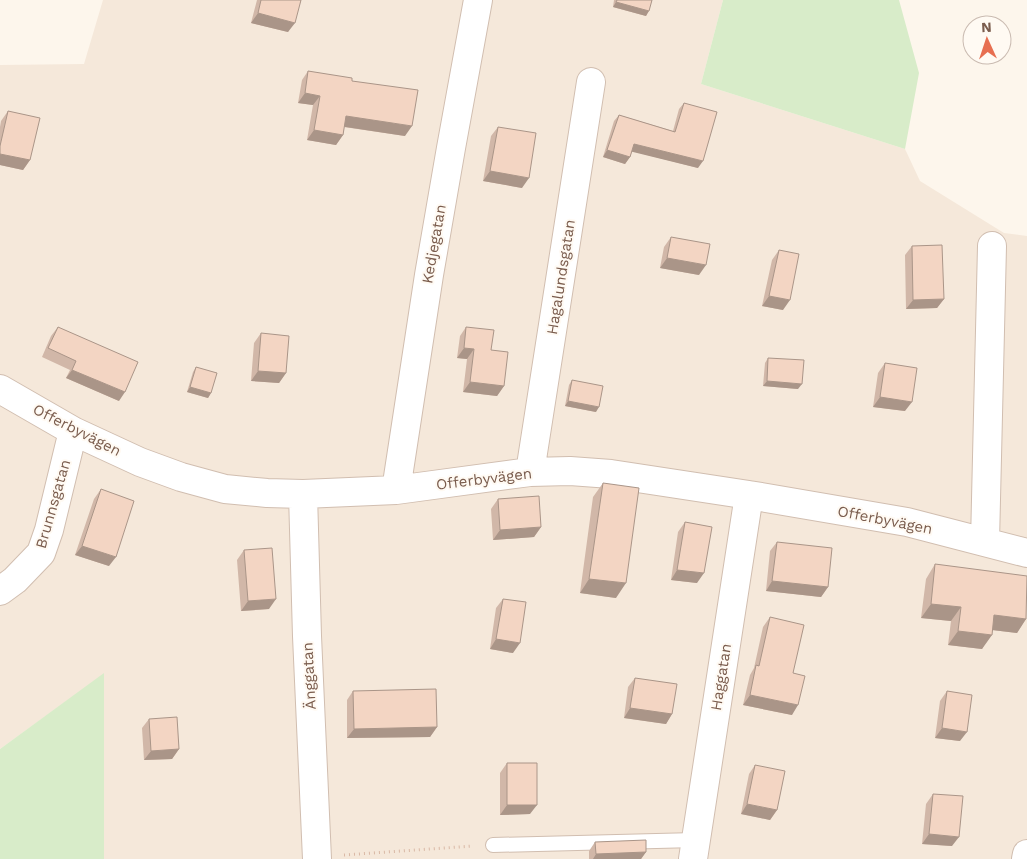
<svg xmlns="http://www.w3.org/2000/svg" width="1027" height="859" font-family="'Work Sans',sans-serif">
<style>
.residential{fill:#f5e8da}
.green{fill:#d8ecc9}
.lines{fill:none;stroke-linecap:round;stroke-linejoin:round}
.lane-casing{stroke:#d1beb0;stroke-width:16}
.street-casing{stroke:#d1beb0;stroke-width:30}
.path{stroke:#d9b8a5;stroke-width:3;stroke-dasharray:1 4;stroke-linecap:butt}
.lane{stroke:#fff;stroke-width:14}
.street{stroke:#fff;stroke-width:28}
.wall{fill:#d1b7a8}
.shaded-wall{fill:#aa9588}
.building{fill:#f3d5c3;stroke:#aa9588}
.labels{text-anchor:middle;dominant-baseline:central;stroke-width:4;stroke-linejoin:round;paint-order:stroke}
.street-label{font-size:15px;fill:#7a5c4d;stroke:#fffaf3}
</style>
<rect width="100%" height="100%" fill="#fdf6ec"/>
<!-- residential -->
<path class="residential" d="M103,0H723L701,84L905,149L920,181L1004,233L1027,236V859H104V674L0,749V65L84,64Z"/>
<!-- green -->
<path class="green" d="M723,0H899L919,73L905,149L701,84Z
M104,673V859H0V749Z"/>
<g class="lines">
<defs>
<path id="lane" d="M493,845L696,840"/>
<path id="street" d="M0,389L73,431L140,462L181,477L225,489L267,493L303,494L396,490L530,472L570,471L611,474L749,495L907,522L1027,553
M530,472L591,82
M396,490L429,275L451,148L478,0
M303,494L307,636L317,859
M985,542L992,246
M0,591L15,580L41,553L49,530L73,431
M693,859L749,495
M1026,859L1027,854"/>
</defs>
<!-- lane casing -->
<use href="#lane" class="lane-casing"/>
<!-- street casing -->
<use href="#street" class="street-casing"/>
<!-- path -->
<path class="path" d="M344,855L473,846"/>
<!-- lane -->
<use href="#lane" class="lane"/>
<!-- street -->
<use href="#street" class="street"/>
</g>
<!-- wall -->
<path class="wall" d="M257,0H301L288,32L251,23Z
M614,0H652L646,16L613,7Z
M308,71L352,81L405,136L344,127L343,135L336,145L307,140L313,105L298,103L302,80Z
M684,103L698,168L632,151L630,157L625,164L603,157L614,121L619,115L673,131L679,109Z
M8,111L30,160L23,170L0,165V127L1,121Z
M498,127L522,188L483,181L491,136Z
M671,237L699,275L660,268L664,247Z
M912,246L944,299L937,308L906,309L905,255Z
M779,250L783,310L762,306L772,260Z
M58,327L119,401L66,378L70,370L42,357L51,336Z
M466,327L491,350L504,386L497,396L463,392L467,359L457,358L460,336Z
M261,333L286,373L279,383L251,381L254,343Z
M768,358L798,389L763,386L765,363Z
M885,363L905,411L873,407L878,373Z
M196,367L211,393L208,398L187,392L193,372Z
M572,380L596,412L565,406L569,385Z
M603,483L616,598L580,593L593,497Z
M101,489L109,566L75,555L94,499Z
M498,499L541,527L534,537L493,540L491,509Z
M685,522L697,583L671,580L678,532Z
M777,542L828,587L821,597L766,591L770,551Z
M244,550L269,609L241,611L237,560Z
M935,564L1026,619L1017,633L992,630L982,649L948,645L951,621L921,618L926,579Z
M503,599L513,653L490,649L496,608Z
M770,617L793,673L792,715L743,705L750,675L754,668L763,627Z
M635,678L672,714L666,724L624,718L628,687Z
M353,691L437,727L430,737L347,738V700Z
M947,691L960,741L935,738L940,701Z
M149,719L179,749L172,759L144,760L142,728Z
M507,763L530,814L500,815V773Z
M755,765L777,810L770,820L741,814L749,774Z
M933,794L952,846L922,844L926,804Z
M595,842L646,852L641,859H589V851Z"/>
<!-- shaded-wall -->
<path class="shaded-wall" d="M616,2L649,11L646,16L613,7Z
M258,13L295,23L288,32L251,23Z
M305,93L320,96L313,105L298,103Z
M346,116L412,126L405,136L339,126Z
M314,130L343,135L336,145L307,140Z
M634,144L703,161L698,168L629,151Z
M607,150L630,157L625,164L603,157Z
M0,154L30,160L23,170L0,165Z
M490,171L529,178L522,188L483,181Z
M667,258L706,265L699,275L660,268Z
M769,296L790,300L783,310L762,306Z
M944,299L937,308L906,309L913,300Z
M464,348L474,349L467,359L457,358Z
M72,370L125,392L119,401L66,378Z
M258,371L286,373L279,383L251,381Z
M767,381L802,384L798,389L763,386Z
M470,382L504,386L497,396L463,392Z
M190,387L211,393L208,398L187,392Z
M880,397L912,402L905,411L873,407Z
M568,401L599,407L596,412L565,406Z
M541,527L534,537L493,540L500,530Z
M82,546L116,557L109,566L75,555Z
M677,570L704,573L697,583L671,580Z
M589,579L626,583L616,598L580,593Z
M772,581L828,587L821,597L766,591Z
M276,599L269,609L241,611L248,601Z
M931,604L961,607L951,621L921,618Z
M994,615L1026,619L1017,633L984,629Z
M958,631L992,635L982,649L948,645Z
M496,639L520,643L513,653L490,649Z
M750,695L798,705L792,715L743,705Z
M630,708L672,714L666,724L624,718Z
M437,727L430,737L347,738L354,729Z
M942,728L967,732L960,741L935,738Z
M179,749L172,759L144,760L151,751Z
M747,804L777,810L770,820L741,814Z
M507,805H537L530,814L500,815Z
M929,834L959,837L952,846L922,844Z
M646,852L641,859H593L596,854Z"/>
<!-- building -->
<path class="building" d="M261,0H301L295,23L258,13Z
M617,0H652L649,11L616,2Z
M308,71L352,78V81L418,90L412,126L346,116L343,135L314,130L320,96L305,93Z
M684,103L717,112L703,161L634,144L630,157L607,150L619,115L675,132Z
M8,111L40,118L30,160L0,154V146Z
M498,127L536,133L529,178L490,171Z
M671,237L710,244L706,265L667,258Z
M942,245L944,299L913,300L912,246Z
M779,250L799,254L790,300L769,296Z
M58,327L138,362L125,392L72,370L76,361L48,348Z
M466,327L494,330L491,350L508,352L504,386L470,382L474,349L464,348Z
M261,333L289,336L286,373L258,371Z
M768,358L804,360L802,384L767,381Z
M885,363L917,368L912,402L880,397Z
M196,367L217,373L211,393L190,387Z
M572,380L603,386L599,407L568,401Z
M603,483L639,488L626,583L589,579Z
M101,489L134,501L116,557L82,546Z
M539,496L541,527L500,530L498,499Z
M685,522L712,527L704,573L677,570Z
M777,542L832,548L828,587L772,581Z
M272,548L276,599L248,601L244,550Z
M935,564L1027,576L1026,619L994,615L992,635L958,631L961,607L931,604Z
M503,599L526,602L520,643L496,639Z
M770,617L804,625L793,673L805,676L798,705L750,695L756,665L759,666Z
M635,678L677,684L672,714L630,708Z
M436,689L437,727L354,729L353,691Z
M947,691L972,695L967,732L942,728Z
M177,717L179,749L151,751L149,719Z
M507,763H537V805H507Z
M755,765L785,771L777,810L747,804Z
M933,794L963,796L959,837L929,834Z
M646,840V852L596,854L595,842Z"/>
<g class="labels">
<!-- street labels -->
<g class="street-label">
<text transform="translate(434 244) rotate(-80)">Kedjegatan</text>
<text transform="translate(561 277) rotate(-81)">Hagalundsgatan</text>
<text transform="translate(77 430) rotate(27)">Offerbyvägen</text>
<text transform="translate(484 479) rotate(-7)">Offerbyvägen</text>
<text transform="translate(53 504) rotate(-74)">Brunnsgatan</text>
<text transform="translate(885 520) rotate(11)">Offerbyvägen</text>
<text transform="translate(309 676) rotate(-93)">Änggatan</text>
<text transform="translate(721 677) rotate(-81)">Haggatan</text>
</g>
</g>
<!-- north arrow -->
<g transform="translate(987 40) rotate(357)"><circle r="24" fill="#fffaf3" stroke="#cabbb1"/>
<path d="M0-4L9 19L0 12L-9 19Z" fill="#e76f51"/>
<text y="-8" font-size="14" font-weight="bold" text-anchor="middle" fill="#7a5c4d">N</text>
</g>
</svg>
